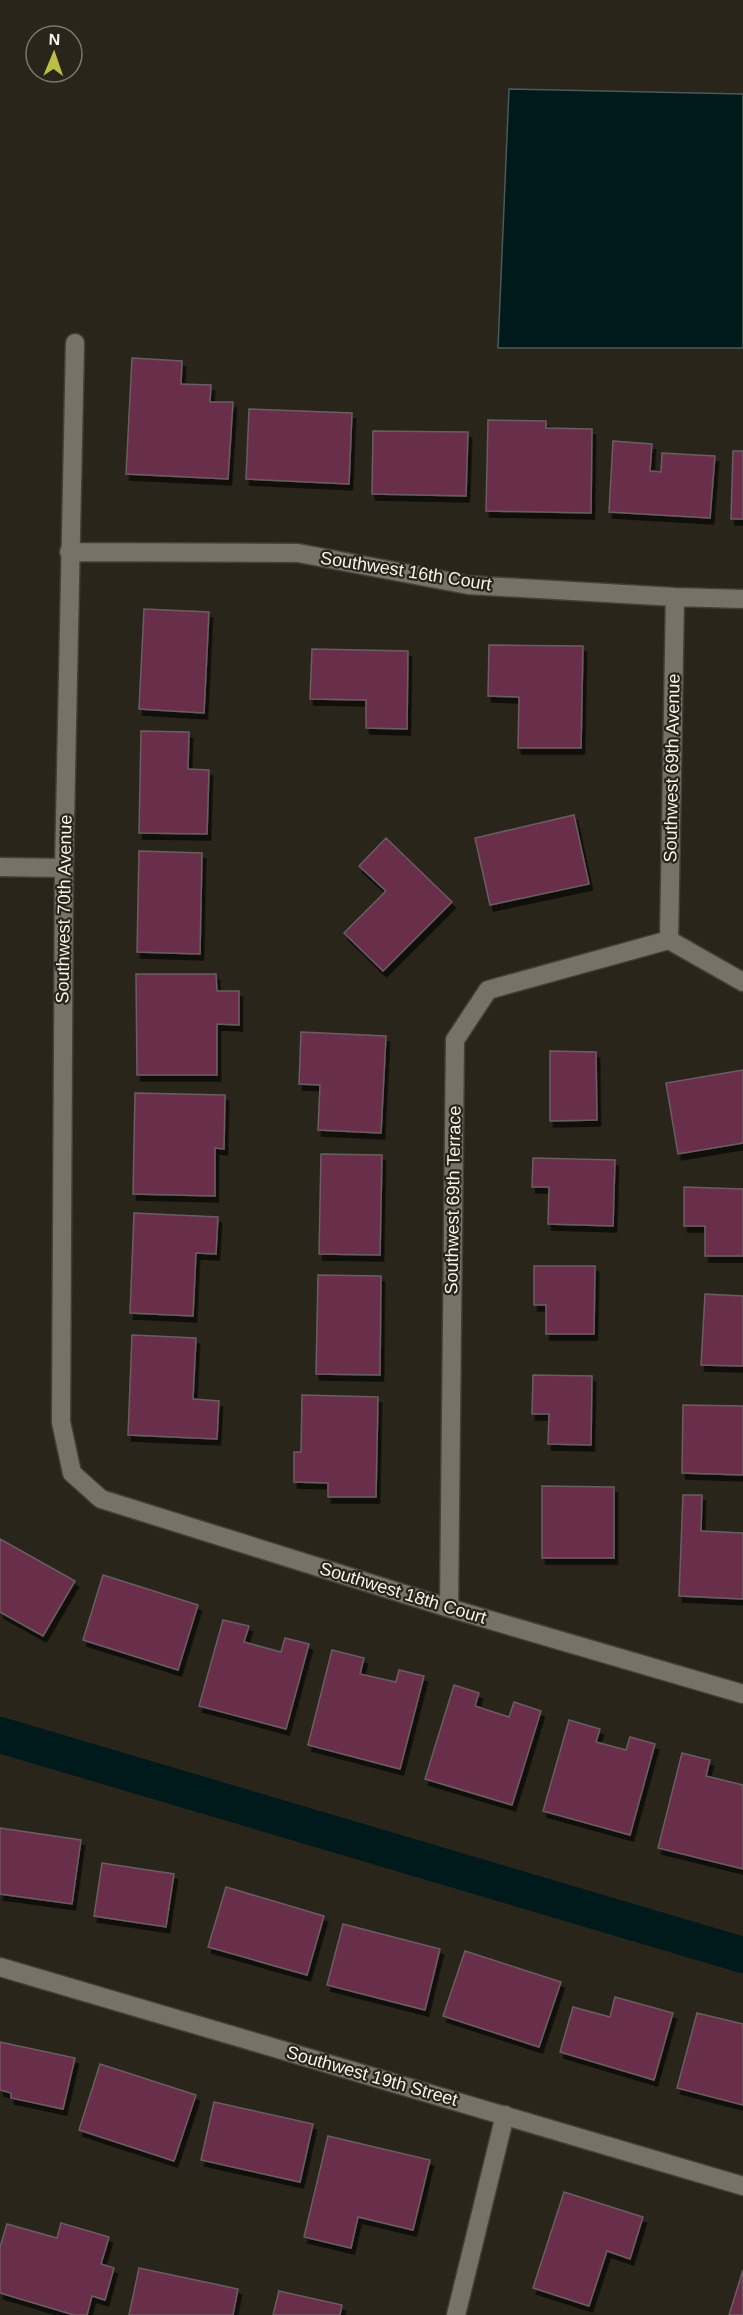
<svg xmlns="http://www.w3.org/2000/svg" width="743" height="2315" font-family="Arial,sans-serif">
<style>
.water{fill:#00191b;stroke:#4a5a5a;stroke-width:1.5}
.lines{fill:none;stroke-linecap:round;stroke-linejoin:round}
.canal{stroke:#00191b;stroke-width:36}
.building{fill:#692e4a;stroke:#6b5d62;stroke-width:1.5;filter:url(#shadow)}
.minor-casing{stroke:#434038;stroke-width:21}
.minor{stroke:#767266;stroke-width:18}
.labels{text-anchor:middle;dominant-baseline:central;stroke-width:4.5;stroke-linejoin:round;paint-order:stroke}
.street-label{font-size:18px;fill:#f5f3ec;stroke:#29251a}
</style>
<defs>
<filter id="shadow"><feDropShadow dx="3.5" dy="6" stdDeviation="0" flood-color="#0009"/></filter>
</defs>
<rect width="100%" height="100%" fill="#29251a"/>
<!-- water -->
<path class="water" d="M509,89L743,94V348H498Z"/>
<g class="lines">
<!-- canal -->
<path class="canal" d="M0,1735L743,1955"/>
</g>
<!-- building -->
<path class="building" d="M132,358L182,361L181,384L211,385L210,402H233L228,479L126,474Z
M249,409L352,413L349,484L246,479Z
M488,420L546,421V428L592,429L591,513L486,511Z
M373,431L468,432L466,496L372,494Z
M613,441L652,444L650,471L661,472L662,453L715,456L710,518L609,512Z
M733,451H743V519H731Z
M144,609L209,612L204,713L139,709Z
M489,645L583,646L581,748H518L519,697L488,696Z
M312,649L408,651L407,729L366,728V700L310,699Z
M141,731L189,732L188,769L209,770L207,834L139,833Z
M574,815L589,884L490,905L475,838Z
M386,838L452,902L383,971L344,933L386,891L359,866Z
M139,851L202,853L200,954L137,952Z
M136,974H216L217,991H239V1025L217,1024V1075H137Z
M301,1032L386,1036L381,1133L318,1130L320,1085L299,1084Z
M550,1051L596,1052L597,1120L550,1121Z
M743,1070V1143L678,1154L666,1083Z
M135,1093L225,1095L224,1149L215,1148V1196L133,1194Z
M321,1154L382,1155L380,1255L319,1254Z
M533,1158L615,1160L613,1226L548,1224L549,1187H532Z
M684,1187L743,1189V1256H705V1226H684Z
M134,1213L218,1217L216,1254L196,1253L193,1316L130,1313Z
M534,1266H595L594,1334H546V1305H534Z
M318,1275L381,1276L380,1375L316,1374Z
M705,1294L743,1296V1366L701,1365Z
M132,1335L196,1338L193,1399L219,1401L217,1439L128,1435Z
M533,1375L592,1376L591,1445L548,1444L549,1414H532Z
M302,1395L378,1397L376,1497H328V1483L294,1482V1452H301Z
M683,1405L743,1406V1475L682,1473Z
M542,1486L614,1487V1558H542Z
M683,1495H702L701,1531L743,1533V1599L679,1596Z
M0,1539L75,1581L43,1636L0,1612Z
M103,1575L198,1605L178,1670L83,1640Z
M223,1620L249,1626L244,1642L281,1652L285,1638L309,1644L286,1729L199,1706Z
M332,1650L364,1658L360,1674L396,1682L399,1670L424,1676L400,1769L308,1745Z
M454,1685L479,1693L475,1706L509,1717L514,1702L541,1711L512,1805L425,1779Z
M569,1720L600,1729L596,1742L626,1750L630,1737L655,1744L630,1835L543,1811Z
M682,1753L710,1760L706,1776L743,1785V1869L658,1848Z
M0,1828L81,1840L72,1904L0,1894Z
M102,1863L174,1874L166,1927L94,1916Z
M226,1887L324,1916L307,1975L208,1947Z
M343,1924L440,1949L425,2010L327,1985Z
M465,1951L561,1982L539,2047L443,2016Z
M615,1997L673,2013L654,2080L560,2052L573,2007L610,2017Z
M697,2013L743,2024V2105L677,2088Z
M0,2042L75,2058L63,2109L11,2098V2093L0,2090Z
M100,2064L196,2095L174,2161L79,2130Z
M214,2102L313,2124L300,2182L201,2160Z
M328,2136L430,2160L413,2230L358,2217L351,2248L304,2237Z
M564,2192L643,2217L630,2259L607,2251L589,2306L533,2288Z
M61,2223L109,2237L101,2264L114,2268L105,2300L92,2296L87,2315H74L0,2293V2247L7,2224L57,2238Z
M139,2268L238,2289L233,2315H129Z
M743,2270V2315H729Z
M279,2291L342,2305L340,2315H273Z"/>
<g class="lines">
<defs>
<path id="minor" d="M75,343L64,868L61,1422L72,1473L101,1499L449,1608L743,1694
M69,552L298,553L468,585L675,597L743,599
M0,867L64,868
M669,940L675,597
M669,940L743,982
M449,1608L455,1040L488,990L669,940
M0,1967L743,2186
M456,2315L505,2115"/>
</defs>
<!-- minor casing -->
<use href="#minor" class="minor-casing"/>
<!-- minor -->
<use href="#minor" class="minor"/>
</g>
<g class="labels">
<!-- street labels -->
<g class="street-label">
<text transform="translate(406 571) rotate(9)">Southwest 16th Court</text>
<text transform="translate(672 768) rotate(-89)">Southwest 69th Avenue</text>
<text transform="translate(64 909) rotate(-89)">Southwest 70th Avenue</text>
<text transform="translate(453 1200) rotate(-89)">Southwest 69th Terrace</text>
<text transform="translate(403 1593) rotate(17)">Southwest 18th Court</text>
<text transform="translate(372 2076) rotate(16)">Southwest 19th Street</text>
</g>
</g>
<!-- north arrow -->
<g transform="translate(54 54) rotate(2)"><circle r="28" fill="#29251a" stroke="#7b776e" stroke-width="1.5"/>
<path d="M0-4.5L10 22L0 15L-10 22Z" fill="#bcbf44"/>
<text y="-9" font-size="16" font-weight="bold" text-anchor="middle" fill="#f5f3ec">N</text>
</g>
</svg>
